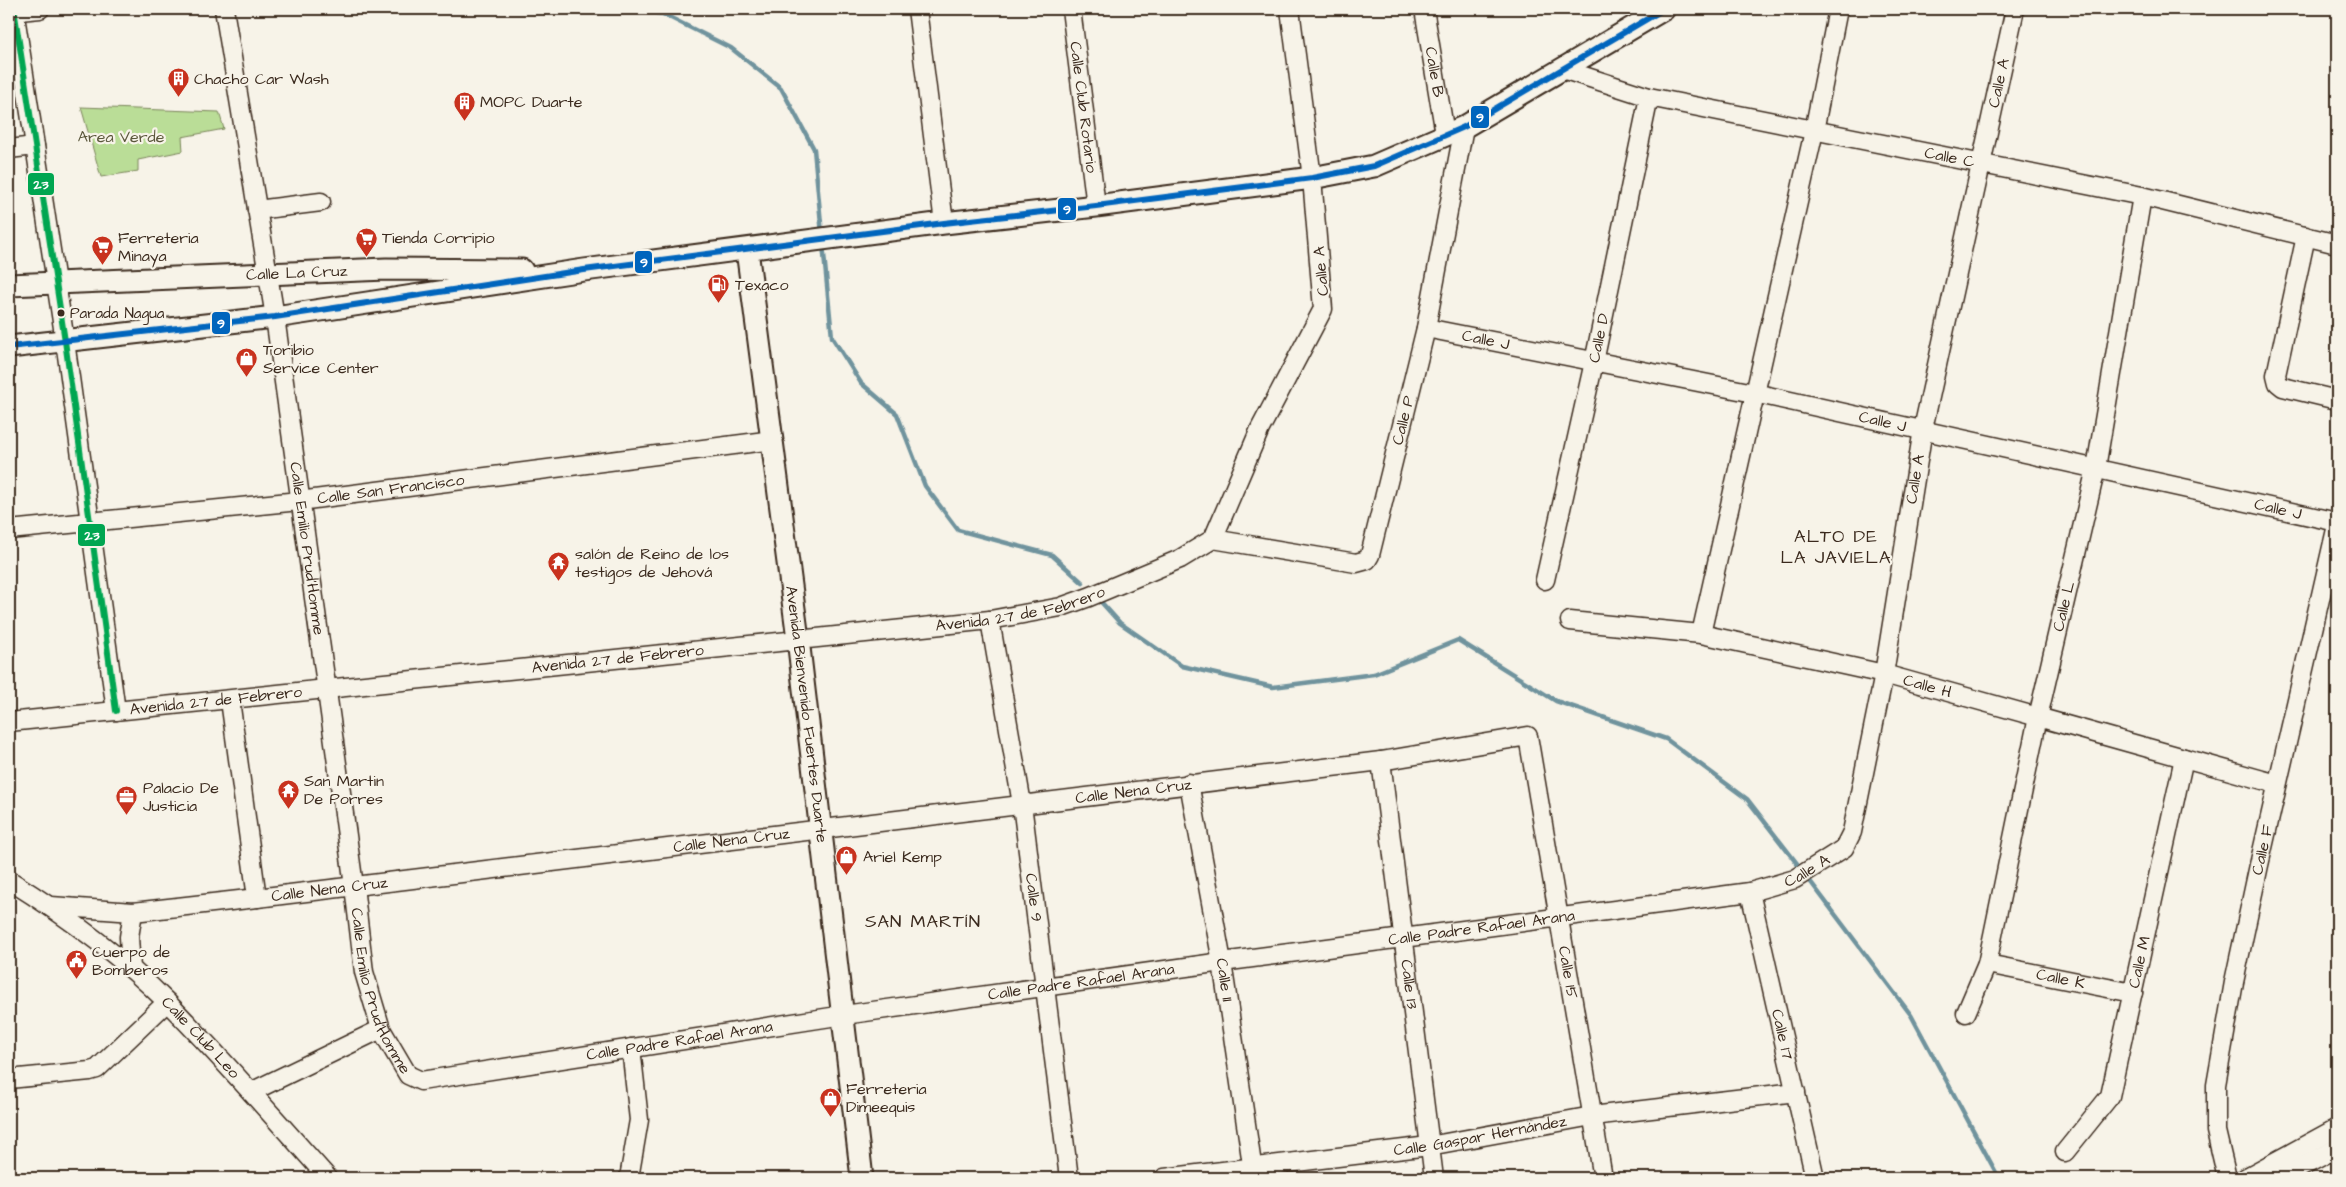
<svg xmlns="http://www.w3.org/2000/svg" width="2346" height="1187" font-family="'Architects Daughter',sans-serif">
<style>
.green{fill:#badd97;stroke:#7a845a}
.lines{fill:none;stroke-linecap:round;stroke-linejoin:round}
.stream{stroke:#6f939d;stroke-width:4.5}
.minor-casing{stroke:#3b2a1e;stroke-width:21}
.major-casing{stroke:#3b2a1e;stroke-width:25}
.minor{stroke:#f7f3e8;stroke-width:18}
.major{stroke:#f7f3e8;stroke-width:21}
.bus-1-casing{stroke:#f7f3e8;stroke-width:10}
.bus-2-casing{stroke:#f7f3e8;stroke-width:10}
.bus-1{stroke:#00a651;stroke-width:6}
.bus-2{stroke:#0065bd;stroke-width:6}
.bus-dot{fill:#3b2a1e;stroke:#f7f3e8;stroke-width:2}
.labels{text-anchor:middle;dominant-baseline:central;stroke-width:4.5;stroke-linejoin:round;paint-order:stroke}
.bus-label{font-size:15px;fill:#3b2a1e;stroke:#f7f3e8;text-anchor:start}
.street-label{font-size:16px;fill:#3b2a1e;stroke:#f7f3e8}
.poi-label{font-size:16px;fill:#3b2a1e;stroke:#f7f3e8;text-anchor:start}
.park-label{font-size:16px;fill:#5b573c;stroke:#f7f3e8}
.neighbourhood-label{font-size:18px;letter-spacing:1px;fill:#3b2a1e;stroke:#f7f3e8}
.line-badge{stroke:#f7f3e8;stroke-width:2}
.badge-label{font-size:14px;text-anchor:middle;font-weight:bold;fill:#fff}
</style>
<rect width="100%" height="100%" fill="#f7f3e8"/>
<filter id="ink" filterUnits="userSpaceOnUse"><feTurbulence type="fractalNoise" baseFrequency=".02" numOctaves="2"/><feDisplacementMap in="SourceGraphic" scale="10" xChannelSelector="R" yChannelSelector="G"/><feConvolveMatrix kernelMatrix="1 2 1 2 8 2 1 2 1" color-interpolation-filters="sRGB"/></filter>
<g filter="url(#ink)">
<!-- green -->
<path class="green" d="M81,107L219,112L224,129L182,137L183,151L138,160V171L101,177Z"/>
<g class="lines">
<!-- stream -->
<path class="stream" d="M631,9L663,14L731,48L781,88L814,149L822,234
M823,244L832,337L861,383L897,414L925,486L958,530L1052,555L1083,583
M1102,603L1120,623L1182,666L1273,687L1374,674L1458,640L1556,701L1666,739L1747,799L1802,870
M1807,877L1911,1015L1999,1178"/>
<defs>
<g id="minor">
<path d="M14,9L65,341L116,711"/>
<path id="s1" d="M224,9L275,317L354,886L364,972L381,1029L408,1075L421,1081L844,1015L1222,962L1750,892L1795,879L1844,848L1852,832L1884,674L1923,429L2015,9"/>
<path d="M917,9L944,223"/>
<path id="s2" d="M1071,9L1096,206"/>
<path id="s3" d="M1424,9L1445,134"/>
<path d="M9,12L40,9"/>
<path id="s4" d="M1562,69L1649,97L2142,196L2337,244"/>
<path d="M9,149L35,146"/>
<path d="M257,210L321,202"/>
<path d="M2306,236L2276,375L2278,383L2283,387L2337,400"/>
<path id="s5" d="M1426,328L1754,393L2337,522"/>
<path id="s6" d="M9,530L299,501L773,440"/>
<path id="s7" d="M1213,539L1356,563L1367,560L1370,555L1426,328L1464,127"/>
<path d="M1213,539L1260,429L1323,309L1312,178L1290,9"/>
<path id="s8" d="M1545,580L1594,362L1649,97"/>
<path id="s9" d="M990,620L1022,804L1069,1178"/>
<path id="s10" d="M1570,621L1701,634L1884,674L2277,784"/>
<path d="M1701,634L1814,131L1838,9"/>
<path d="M230,700L257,898"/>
<path id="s11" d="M9,722L990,620L1061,607L1089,597L1180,559L1213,539"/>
<path id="s12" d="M1381,761L1434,1178"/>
<path id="s13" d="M1189,783L1222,962L1254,1178"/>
<path id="s14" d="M9,880C65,915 120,955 167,1002C223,1059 275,1119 328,1178"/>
<path id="s15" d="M1750,892L1815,1178"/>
<path id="s16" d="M51,906L133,912L257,898L1381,761L1528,736L1603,1178"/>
<path id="s17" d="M1987,964L2133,993"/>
<path d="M131,969L129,937L133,912"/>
<path id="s18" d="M1966,1013L1987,964L2038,717L2096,468L2142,196"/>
<path d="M9,1079L90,1071L97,1069L167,1002"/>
<path d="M251,1092L381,1029"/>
<path id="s19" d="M2065,1152L2110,1096L2184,758"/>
<path d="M629,1178L639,1120L631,1048"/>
<path id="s20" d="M1164,1178L1429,1146L1592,1116L1796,1092"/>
<path id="s21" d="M2227,1178L2216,1131V1085L2234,982L2259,865L2337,525"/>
<path d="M2245,1178L2337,1128"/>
<path d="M2281,1178L2337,1148"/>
</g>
<g id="major">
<path id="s22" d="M747,250L798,639L862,1178"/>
<path id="s23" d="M9,285L386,269L522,270"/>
<path d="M9,347L275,317L584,270L944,223L1096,206L1312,178L1374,166L1464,127L1664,9"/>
</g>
</defs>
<!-- minor casing -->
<use href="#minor" class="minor-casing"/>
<!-- major casing -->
<use href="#major" class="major-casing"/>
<!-- minor -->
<use href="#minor" class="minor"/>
<!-- major -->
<use href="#major" class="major"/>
<defs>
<path id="bus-1" d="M14,9L65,341L116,711"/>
<path id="bus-2" d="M9,347L275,317L584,270L944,223L1096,206L1312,178L1374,166L1464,127L1664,9"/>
</defs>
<!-- bus-1 casing -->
<use href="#bus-1" class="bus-1-casing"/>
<!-- bus-2 casing -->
<use href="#bus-2" class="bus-2-casing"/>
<!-- bus-1 -->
<use href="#bus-1" class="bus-1"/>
<!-- bus-2 -->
<use href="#bus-2" class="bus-2"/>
</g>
</g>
<!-- icons -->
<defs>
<symbol id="building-pin" viewBox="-11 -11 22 30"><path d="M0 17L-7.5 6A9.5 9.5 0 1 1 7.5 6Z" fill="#c8321e" stroke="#f7f3e8"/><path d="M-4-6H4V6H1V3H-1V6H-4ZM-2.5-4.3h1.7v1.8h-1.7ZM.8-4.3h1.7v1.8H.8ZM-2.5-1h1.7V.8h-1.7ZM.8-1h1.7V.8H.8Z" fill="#fff"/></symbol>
<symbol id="supermarket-pin" viewBox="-11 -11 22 30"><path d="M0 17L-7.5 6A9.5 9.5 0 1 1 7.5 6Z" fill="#c8321e" stroke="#f7f3e8"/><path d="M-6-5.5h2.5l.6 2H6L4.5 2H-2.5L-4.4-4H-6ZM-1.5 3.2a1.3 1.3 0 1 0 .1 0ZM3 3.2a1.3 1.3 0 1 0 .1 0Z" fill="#fff"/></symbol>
<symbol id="fuel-pin" viewBox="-11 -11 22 30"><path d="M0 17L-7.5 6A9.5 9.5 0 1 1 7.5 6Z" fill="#c8321e" stroke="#f7f3e8"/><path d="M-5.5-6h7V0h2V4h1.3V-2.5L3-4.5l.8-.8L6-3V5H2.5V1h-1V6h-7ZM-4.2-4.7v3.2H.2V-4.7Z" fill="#fff"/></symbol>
<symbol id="shop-pin" viewBox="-11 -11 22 30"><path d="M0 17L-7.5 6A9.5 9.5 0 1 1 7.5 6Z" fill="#c8321e" stroke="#f7f3e8"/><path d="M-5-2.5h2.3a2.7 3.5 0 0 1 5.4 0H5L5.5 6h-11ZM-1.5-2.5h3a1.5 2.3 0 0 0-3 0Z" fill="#fff"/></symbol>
<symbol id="temple-pin" viewBox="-11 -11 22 30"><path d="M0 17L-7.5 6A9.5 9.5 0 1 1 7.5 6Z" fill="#c8321e" stroke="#f7f3e8"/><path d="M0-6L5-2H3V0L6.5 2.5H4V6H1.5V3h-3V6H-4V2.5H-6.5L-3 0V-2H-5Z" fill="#fff"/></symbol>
<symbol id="office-pin" viewBox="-11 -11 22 30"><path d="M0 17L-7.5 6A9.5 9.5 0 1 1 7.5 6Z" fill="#c8321e" stroke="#f7f3e8"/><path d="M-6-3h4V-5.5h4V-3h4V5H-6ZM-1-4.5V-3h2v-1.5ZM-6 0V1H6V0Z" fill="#fff"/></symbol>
<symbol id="civic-pin" viewBox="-11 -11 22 30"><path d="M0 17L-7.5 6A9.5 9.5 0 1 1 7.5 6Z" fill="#c8321e" stroke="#f7f3e8"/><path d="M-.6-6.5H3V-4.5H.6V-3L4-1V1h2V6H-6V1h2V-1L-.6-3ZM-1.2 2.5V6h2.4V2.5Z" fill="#fff"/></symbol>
</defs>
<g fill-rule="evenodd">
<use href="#building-pin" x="166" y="66" width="25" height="34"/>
<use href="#building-pin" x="452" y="90" width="25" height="34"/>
<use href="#supermarket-pin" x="354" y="226" width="25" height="34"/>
<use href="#supermarket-pin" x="90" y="234" width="25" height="34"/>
<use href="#fuel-pin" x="706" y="272" width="25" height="34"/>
<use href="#shop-pin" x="234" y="346" width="25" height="34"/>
<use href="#temple-pin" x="546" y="550" width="25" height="34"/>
<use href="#temple-pin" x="276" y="778" width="25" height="34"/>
<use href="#office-pin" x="114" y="784" width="25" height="34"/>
<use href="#shop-pin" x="834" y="844" width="25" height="34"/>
<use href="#civic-pin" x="64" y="948" width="25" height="34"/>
<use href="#shop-pin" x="818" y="1086" width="25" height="34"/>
</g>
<!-- markers -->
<circle class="bus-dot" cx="61" cy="313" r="4.5"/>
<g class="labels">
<!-- bus labels -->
<g class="bus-label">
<text x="70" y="313">Parada Nagua</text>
</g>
<!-- street labels -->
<g class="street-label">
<text stroke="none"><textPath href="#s3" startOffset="64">Calle B</textPath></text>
<text stroke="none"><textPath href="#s1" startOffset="3329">Calle A</textPath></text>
<text stroke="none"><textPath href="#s2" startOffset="99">Calle Club Rotario</textPath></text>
<text stroke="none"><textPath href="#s4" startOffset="398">Calle C</textPath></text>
<text transform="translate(1321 271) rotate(-95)">Calle A</text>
<text stroke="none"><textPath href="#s23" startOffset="288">Calle La Cruz</textPath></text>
<text stroke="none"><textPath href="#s8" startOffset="248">Calle D</textPath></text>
<text stroke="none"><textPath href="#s5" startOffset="61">Calle J</textPath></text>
<text stroke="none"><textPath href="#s7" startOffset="301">Calle P</textPath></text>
<text stroke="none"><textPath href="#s5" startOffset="466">Calle J</textPath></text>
<text stroke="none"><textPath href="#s1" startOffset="2924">Calle A</textPath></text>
<text stroke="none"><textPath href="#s6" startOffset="384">Calle San Francisco</textPath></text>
<text stroke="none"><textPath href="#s5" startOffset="871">Calle J</textPath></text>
<text stroke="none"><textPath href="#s1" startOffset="546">Calle Emilio Prud'Homme</textPath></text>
<text stroke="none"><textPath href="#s11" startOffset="1018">Avenida 27 de Febrero</textPath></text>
<text stroke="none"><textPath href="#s18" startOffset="419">Calle L</textPath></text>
<text stroke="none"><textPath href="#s11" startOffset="612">Avenida 27 de Febrero</textPath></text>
<text stroke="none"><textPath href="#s10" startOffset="364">Calle H</textPath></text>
<text stroke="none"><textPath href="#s11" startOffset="208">Avenida 27 de Febrero</textPath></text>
<text stroke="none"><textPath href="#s22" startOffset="468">Avenida Bienvenido Fuertes Duarte</textPath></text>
<text stroke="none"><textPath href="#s16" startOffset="1090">Calle Nena Cruz</textPath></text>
<text stroke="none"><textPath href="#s16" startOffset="685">Calle Nena Cruz</textPath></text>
<text stroke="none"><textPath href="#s21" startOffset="334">Calle F</textPath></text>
<text stroke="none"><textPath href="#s1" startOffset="2504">Calle A</textPath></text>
<text stroke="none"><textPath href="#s16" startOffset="280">Calle Nena Cruz</textPath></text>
<text stroke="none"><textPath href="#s9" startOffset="281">Calle 9</textPath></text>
<text stroke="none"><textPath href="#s1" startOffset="2172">Calle Padre Rafael Arana</textPath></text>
<text stroke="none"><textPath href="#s19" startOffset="209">Calle M</textPath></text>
<text stroke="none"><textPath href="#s16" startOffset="1728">Calle 15</textPath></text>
<text stroke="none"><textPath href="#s17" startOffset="75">Calle K</textPath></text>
<text stroke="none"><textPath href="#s13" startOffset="200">Calle 11</textPath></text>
<text stroke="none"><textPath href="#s1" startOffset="1768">Calle Padre Rafael Arana</textPath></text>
<text stroke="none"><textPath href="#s12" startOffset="225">Calle 13</textPath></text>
<text stroke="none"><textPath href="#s1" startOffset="996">Calle Emilio Prud'Homme</textPath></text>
<text stroke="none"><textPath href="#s15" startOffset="146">Calle 17</textPath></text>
<text stroke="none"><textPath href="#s14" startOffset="249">Calle Club Leo</textPath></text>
<text stroke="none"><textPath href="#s1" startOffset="1362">Calle Padre Rafael Arana</textPath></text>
<text stroke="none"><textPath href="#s20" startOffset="319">Calle Gaspar Hernández</textPath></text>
</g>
<!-- poi labels -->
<g class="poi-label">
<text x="194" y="79">Chacho Car Wash</text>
<text x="480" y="102">MOPC Duarte</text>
<text x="118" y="238">Ferreteria<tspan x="118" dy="18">Minaya</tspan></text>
<text x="382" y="238">Tienda Corripio</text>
<text x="735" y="285">Texaco</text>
<text x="263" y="350">Toribio<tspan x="263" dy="18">Service Center</tspan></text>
<text x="575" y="554">salón de Reino de los<tspan x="575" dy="18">testigos de Jehová</tspan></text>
<text x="304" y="781">San Martin<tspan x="304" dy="18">De Porres</tspan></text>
<text x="143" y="788">Palacio De<tspan x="143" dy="18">Justicia</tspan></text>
<text x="863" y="857">Ariel Kemp</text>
<text x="92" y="952">Cuerpo de<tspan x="92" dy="18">Bomberos</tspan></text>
<text x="846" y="1089">Ferreteria<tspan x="846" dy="18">Dimeequis</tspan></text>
</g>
<!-- park labels -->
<g class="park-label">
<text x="121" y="137">Area Verde</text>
</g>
<!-- neighbourhood labels -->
<g class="neighbourhood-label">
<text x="1836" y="536">ALTO DE<tspan x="1836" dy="21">LA JAVIELA</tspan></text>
<text x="923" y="921">SAN MARTÍN</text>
</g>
</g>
<g class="line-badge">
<rect x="1470" y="105" width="20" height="24" rx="5" fill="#0065bd"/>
<rect x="27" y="172" width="28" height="24" rx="5" fill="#00a651"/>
<rect x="1057" y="197" width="20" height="24" rx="5" fill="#0065bd"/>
<rect x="634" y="250" width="19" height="24" rx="5" fill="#0065bd"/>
<rect x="211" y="311" width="20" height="24" rx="5" fill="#0065bd"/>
<rect x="77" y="523" width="29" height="24" rx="5" fill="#00a651"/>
</g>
<g class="badge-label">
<text x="1480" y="122">9</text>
<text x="41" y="189">23</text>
<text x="1067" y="214">9</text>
<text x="644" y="267">9</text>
<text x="221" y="328">9</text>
<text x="92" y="540">23</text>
</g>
<!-- margin -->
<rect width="2346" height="1187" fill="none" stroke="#f7f3e8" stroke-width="30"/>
<rect x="15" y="15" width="2316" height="1157" fill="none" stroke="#3b2a1e" stroke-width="2" filter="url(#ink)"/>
</svg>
